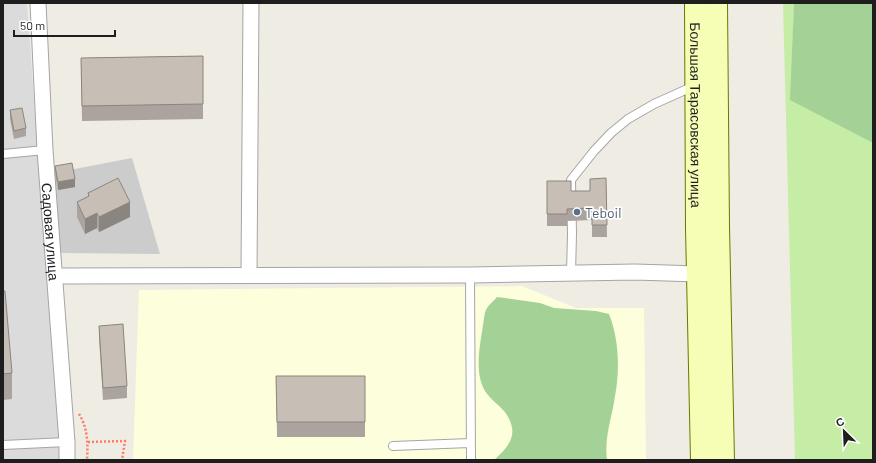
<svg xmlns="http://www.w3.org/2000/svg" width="876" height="463" font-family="Barlow,sans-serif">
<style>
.residential{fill:#dcdbdb}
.education{fill:#fdffdc}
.religious{fill:#ccc}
.grass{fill:#c5eda6}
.forest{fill:#a4d195}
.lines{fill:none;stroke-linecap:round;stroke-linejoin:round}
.lane-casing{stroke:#a5a5a5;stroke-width:10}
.street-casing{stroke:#a5a5a5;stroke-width:17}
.secondary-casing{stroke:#677900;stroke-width:24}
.path{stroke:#ff7b64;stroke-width:2.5;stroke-dasharray:2 2;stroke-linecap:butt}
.lane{stroke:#fff;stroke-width:8}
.street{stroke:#fff;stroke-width:15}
.secondary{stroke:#f6fdb4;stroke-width:22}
.wall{fill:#aba39d}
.shaded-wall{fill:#8b857f}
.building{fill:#c7beb6;stroke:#8b857f}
.service-dot{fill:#5c6f8a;stroke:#fff;stroke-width:1.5}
.labels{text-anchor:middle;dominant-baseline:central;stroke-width:3.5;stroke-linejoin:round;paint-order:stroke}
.street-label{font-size:14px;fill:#1e1e1e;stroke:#fff}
.service-label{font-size:14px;fill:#4e5e75;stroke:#fff;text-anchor:start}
</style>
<rect width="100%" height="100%" fill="#efece3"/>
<!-- residential -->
<path class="residential" d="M3,3H27L60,460H3Z"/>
<!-- education -->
<path class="education" d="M522,286L576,308H644L646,460H133L139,290Z"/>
<!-- religious -->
<path class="religious" d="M132,158L160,254L59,253L54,173Z"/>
<!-- grass -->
<path class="grass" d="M783,3H794L791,100L873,143V460H795Z"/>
<!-- forest -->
<path class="forest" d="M794,3H873V143L790,100Z
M497,297L540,303L554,308L596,311L609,314C619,339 620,370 615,396C612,418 604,437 607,460H494C511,445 520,432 504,411C498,404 490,399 485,391C474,372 480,346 483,325C484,321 484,314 486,310C488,305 494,301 497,297Z"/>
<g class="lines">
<defs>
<path id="lane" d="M3,154L45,150
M571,273L572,234L571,180L594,151L611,133L628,119L654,104L694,86
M470,275L471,460
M3,445L67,442
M393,446L470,443"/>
<g id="street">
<path id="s1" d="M38,3L45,150L67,442V460"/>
<path d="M249,274L251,3"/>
<path d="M55,276L470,275L635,272L698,274"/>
</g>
<g id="secondary">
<path id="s2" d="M696,3L697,228L702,460"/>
<path d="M716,3L718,227L723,460"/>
</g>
</defs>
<!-- lane casing -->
<use href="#lane" class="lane-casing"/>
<!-- street casing -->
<use href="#street" class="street-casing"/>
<!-- secondary casing -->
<use href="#secondary" class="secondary-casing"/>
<!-- path -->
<path class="path" d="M79,414C88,428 88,445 87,460
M88,442L125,441L122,460"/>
<!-- lane -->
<use href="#lane" class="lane"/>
<!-- street -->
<use href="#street" class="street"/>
<!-- secondary -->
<use href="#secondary" class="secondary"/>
</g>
<!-- wall -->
<path class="wall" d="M203,56V119L82,121L81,58Z
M10,110L26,128V136L14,139L10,119Z
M55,166L75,187L58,190L55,175Z
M606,178L607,237H592V220L567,221V226H547V181L571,191H590Z
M88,193L130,217L99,232L97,228L85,234L77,217V202L88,197Z
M3,291L12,373V399L3,400Z
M99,326L127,386V398L103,400L99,338Z
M276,376H365V437H277Z"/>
<!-- shaded-wall -->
<path class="shaded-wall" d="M75,179V187L58,190V182Z
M130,202V217L99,232V217Z
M97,213V228L85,234V219Z"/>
<!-- building -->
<path class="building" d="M203,56V104L82,106L81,58Z
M22,108L26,128L14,131L10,110Z
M72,163L75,179L58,182L55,166Z
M118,178L130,202L99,217L97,213L85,219L77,202L89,196L88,193Z
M606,178L607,225H592V208L567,209V214H547V181H571V191H590V179Z
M3,291H5L12,373L3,374Z
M123,324L127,386L103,388L99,326Z
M276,376H365V422H277Z"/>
<!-- markers -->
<circle class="service-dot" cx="577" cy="212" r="4"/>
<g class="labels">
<!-- street labels -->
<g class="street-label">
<text stroke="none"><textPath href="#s2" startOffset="112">Большая Тарасовская улица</textPath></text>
<text stroke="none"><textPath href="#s1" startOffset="229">Садовая улица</textPath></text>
</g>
<!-- service labels -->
<g class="service-label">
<text x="585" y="212">Teboil</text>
</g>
</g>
<!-- border -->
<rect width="876" height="463" fill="none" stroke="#1e1e1e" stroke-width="8"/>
<!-- north arrow -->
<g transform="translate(844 431) rotate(336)" stroke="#ffffff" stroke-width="3" paint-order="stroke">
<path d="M0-3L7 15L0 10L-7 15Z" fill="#1e1e1e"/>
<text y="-6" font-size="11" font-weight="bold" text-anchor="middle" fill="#1e1e1e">С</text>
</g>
<!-- scale -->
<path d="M14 30v6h101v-6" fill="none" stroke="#1e1e1e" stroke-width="2"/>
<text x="20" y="30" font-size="12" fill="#1e1e1e" stroke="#ffffff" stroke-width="3" paint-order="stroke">50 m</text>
</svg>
